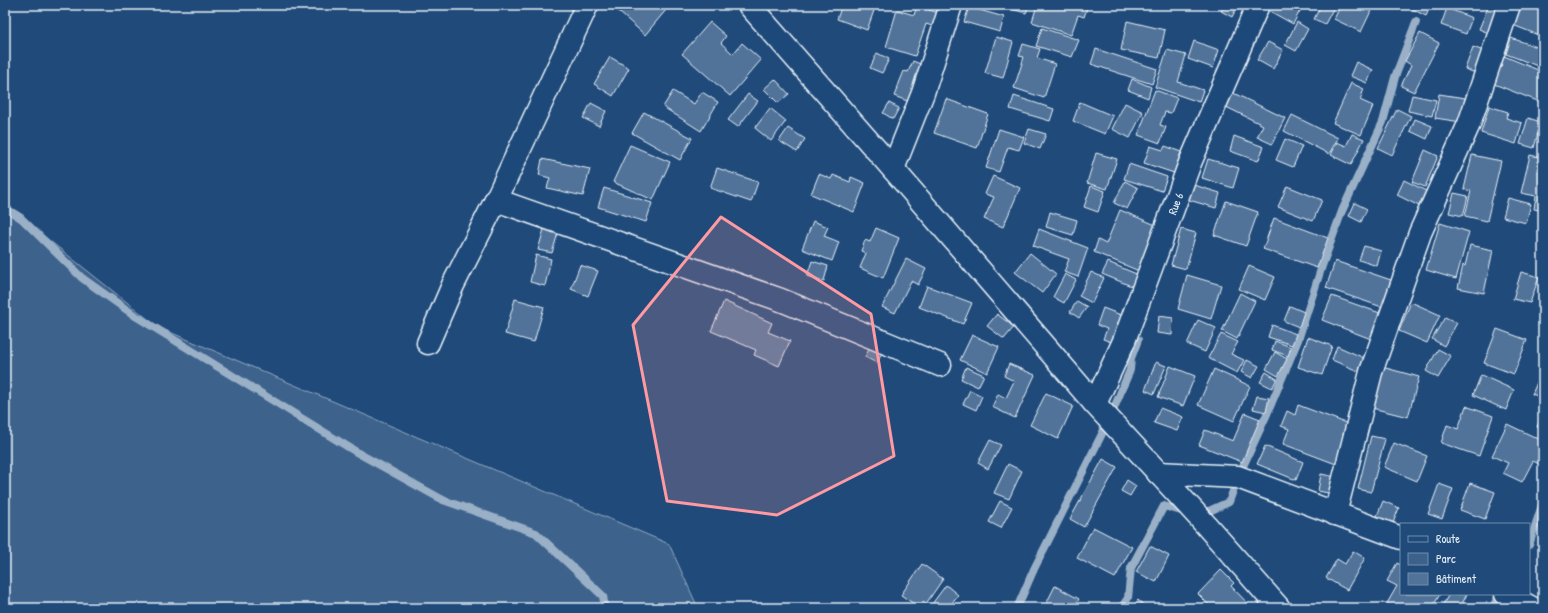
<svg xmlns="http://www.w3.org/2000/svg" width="1548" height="613" font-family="'Patrick Hand',sans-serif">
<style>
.green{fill:#3c628c;stroke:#92aac2}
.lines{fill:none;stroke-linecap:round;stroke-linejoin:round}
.stream{stroke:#9ab0c7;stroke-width:8}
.building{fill:#517399;stroke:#e8f1f8}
.minor-casing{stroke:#e8f1f8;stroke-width:25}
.minor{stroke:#1f4a7a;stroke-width:22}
.marked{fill:#ff9aa2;fill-opacity:0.2;stroke:#ff9aa2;stroke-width:3;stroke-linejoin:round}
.labels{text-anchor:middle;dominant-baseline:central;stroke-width:4;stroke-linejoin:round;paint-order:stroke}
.street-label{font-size:12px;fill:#e8f1f8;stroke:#1f4a7a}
</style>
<rect width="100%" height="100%" fill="#1f4a7a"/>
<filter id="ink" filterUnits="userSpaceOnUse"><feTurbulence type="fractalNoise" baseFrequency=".025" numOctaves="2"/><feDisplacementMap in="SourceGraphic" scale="8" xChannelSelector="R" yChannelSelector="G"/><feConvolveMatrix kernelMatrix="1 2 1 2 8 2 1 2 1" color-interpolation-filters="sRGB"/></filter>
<g filter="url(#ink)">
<!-- green -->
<path class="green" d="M5,205L158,327L669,544L698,608H5Z"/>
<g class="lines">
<!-- stream -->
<path class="stream" d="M5,208L21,218L82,278L134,315L358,453L443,500L536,533L603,596L605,608
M1529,545L1543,502
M1017,608L1034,569L1109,420L1130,370L1131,358L1138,340
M1121,608L1128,598L1131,568L1164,506L1198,516L1229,502L1238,477L1267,414L1298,340L1322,266L1342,211L1383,122L1395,77L1416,22
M1495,608V603L1500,594"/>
</g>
<!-- building -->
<path class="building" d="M611,5H661L666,10L645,35Z
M842,5H876L867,30L837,19Z
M1004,5H1029L1026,13L1003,7Z
M1037,5H1088L1084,17L1078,15L1071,35L1032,22Z
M1134,5H1149L1147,9Z
M1225,5H1238L1232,17L1221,11Z
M1268,5H1303L1293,24L1266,9Z
M1321,5H1329L1334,7L1325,24L1314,19Z
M1341,5H1358L1371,11L1361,32L1334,19Z
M1404,5H1431L1426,16Z
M1489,5H1494L1502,9L1491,34L1479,29Z
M1521,5H1543V37L1513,25Z
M917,6L939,13L935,27L926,24L915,56L886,47L897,10L914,15Z
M969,7L1004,17L1000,32L964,22Z
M1447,8L1472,18L1466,34L1441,25Z
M1127,21L1165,30L1159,58L1121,50Z
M710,22L726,36L721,43L733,54L742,43L761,60L730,96L682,54Z
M1297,22L1308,29L1296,51L1285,45Z
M1042,28L1079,40L1072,57L1036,46Z
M1420,33L1439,43L1414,92L1401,86L1411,65L1405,61Z
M996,37L1013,42L1003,78L985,73Z
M1511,38L1543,49V68L1506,54Z
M1194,41L1219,50L1213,68L1188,59Z
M1268,42L1283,50L1273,69L1257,60Z
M1023,44L1040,49L1037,58L1055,64L1044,98L1014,88L1024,57L1019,56Z
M1473,47L1486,52L1478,74L1465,69Z
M1096,49L1157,69L1152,84L1091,64Z
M1167,50L1186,55L1178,82L1203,90L1199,102L1155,87Z
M877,53L889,59L882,73L870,68Z
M1504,56L1543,72V93L1540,102L1494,84Z
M610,57L629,68L613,96L594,84Z
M913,61L925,66L910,102L894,96L904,71L908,72Z
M1356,62L1373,70L1367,83L1350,76Z
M775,79L789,94L778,103L764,89Z
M1132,79L1151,87L1148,98L1128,90Z
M1351,83L1364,89L1360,100L1373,106L1361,135L1333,123Z
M1155,90L1177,98L1171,113L1165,112L1160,125L1166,127L1160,143L1138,135Z
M1227,90L1285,118L1272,144L1257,137L1263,125L1220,104Z
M673,91L694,104L702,92L718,102L701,131L663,107Z
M748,94L758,101L738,127L728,120Z
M1439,94L1465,98L1461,122L1435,118Z
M1412,95L1436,100L1432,116L1408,111Z
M1014,96L1054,109L1050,121L1010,109Z
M946,99L988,114L977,148L934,133Z
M1080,102L1113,116L1105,134L1073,121Z
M591,103L606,111L599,126L583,118Z
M889,103L899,108L893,119L883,113Z
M1125,103L1143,112L1130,138L1112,129Z
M1489,106L1508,112L1506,118L1522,123L1516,144L1481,133Z
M770,108L786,121L771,141L755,128Z
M1397,109L1411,116L1392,155L1378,148Z
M644,112L692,138L680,160L632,133Z
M1292,115L1338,138L1329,154L1284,131Z
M1528,118L1541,122L1534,148L1520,144Z
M1415,119L1432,126L1427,139L1410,131Z
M788,128L805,139L797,152L779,141Z
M999,129L1024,137L1019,150L1008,147L999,172L986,168Z
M1029,129L1046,134L1040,149L1024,143Z
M1352,134L1364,139L1351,165L1331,155L1337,142L1346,146Z
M1234,136L1264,147L1258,161L1230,151Z
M1285,139L1302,146L1293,167L1276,160Z
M630,145L670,162L653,200L613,182Z
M1150,146L1163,150L1165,146L1181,152L1174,173L1144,163Z
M1425,150L1438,156L1425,187L1412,182Z
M1096,153L1117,159L1107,189L1087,183Z
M1472,155L1501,161L1487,221L1465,216L1471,191L1464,189Z
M1530,155L1543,158V211L1534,209L1536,196L1521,193Z
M542,159L590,169L583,196L547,188L550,178L539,175Z
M1208,159L1239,168L1233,188L1202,178Z
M1129,164L1167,177L1162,191L1124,179Z
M717,168L758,182L751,202L710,188Z
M819,174L831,179L833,175L850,182L851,177L865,183L854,212L811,194Z
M993,176L1020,188L1003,227L984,219L994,197L985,194Z
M1404,180L1426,191L1419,206L1397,195Z
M1125,181L1138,188L1127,209L1114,203Z
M1194,185L1220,193L1216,208L1189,200Z
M1091,186L1105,191L1098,212L1084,207Z
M1287,186L1322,200L1313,221L1278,207Z
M604,188L652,203L646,222L598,207Z
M1454,193L1468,196L1463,216L1449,213Z
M1508,198L1531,204L1526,223L1503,217Z
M1226,201L1258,212L1246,246L1214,235Z
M1355,203L1367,209L1361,222L1349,216Z
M1120,210L1158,226L1139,271L1094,252L1098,240L1106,244Z
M1050,212L1077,220L1073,235L1046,227Z
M1274,218L1328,238L1317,268L1263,249Z
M813,221L828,227L824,236L839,242L832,261L802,249Z
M1440,223L1469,232L1456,279L1426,270Z
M876,228L899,238L883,278L860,268L866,253L861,251L865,240L870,242Z
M544,229L558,233L552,253L538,250Z
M1039,229L1088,248L1078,277L1064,272L1069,259L1033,246Z
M1181,229L1196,233L1186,269L1171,265Z
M1470,245L1493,250L1484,293L1458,288L1463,265L1465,266Z
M1364,246L1381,251L1377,266L1359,260Z
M1030,253L1056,274L1042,293L1015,272Z
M536,255L551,259L545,286L530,282Z
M906,259L926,269L918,285L911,281L895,313L882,307Z
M812,261L828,266L824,281L807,276Z
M1335,261L1391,280L1382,307L1326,288Z
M1108,262L1141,276L1136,288L1102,274Z
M580,265L598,271L588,296L571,289Z
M1249,266L1275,277L1265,300L1239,289Z
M1091,272L1104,278L1092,303L1079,296Z
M1521,272L1539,277L1530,303L1513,299Z
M1065,274L1076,280L1064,303L1053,297Z
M1187,275L1221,285L1211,319L1178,309Z
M927,286L972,303L963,324L919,307Z
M1240,293L1255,301L1237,339L1222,331Z
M1332,296L1380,313L1371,339L1322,320Z
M515,299L544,307L534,342L505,334Z
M724,301L772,323L768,332L790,341L779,366L754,355L756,350L711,331Z
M1077,301L1087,307L1079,318L1070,312Z
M1411,302L1440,315L1427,343L1399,331Z
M1290,306L1304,312L1299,327L1284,321Z
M1103,308L1126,317L1117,344L1103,339L1107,329L1097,325Z
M997,314L1014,327L1004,339L987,326Z
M1159,316L1173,318L1172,335L1157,333Z
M1445,317L1457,323L1444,346L1432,339Z
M1198,320L1216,328L1205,352L1187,344Z
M1272,325L1296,334L1292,345L1268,337Z
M1497,329L1527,340L1514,374L1484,363Z
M1221,334L1238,342L1231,354L1244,360L1237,373L1208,358Z
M972,335L999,347L987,373L960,360Z
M1308,337L1332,346L1322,375L1298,367Z
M1275,341L1291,347L1288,356L1272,350Z
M872,343L884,349L877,363L865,357Z
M1337,346L1364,358L1358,371L1332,360Z
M1438,349L1451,356L1438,378L1426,371Z
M1275,352L1287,359L1278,376L1266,369Z
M1247,360L1259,366L1252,378L1241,372Z
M1156,362L1166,366L1154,394L1145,390Z
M1009,364L1035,375L1015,418L992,407L998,394L1006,398L1014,381L1004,376Z
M1170,366L1195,376L1183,406L1158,397Z
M966,367L984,375L978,387L961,379Z
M1382,367L1419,377L1408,417L1372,408Z
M1214,369L1250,386L1234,421L1198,405Z
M1543,369V398L1532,394Z
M1266,372L1277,379L1272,388L1260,382Z
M1481,375L1514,390L1506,410L1473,395Z
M970,390L982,396L976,410L963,404Z
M1046,393L1073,406L1058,439L1030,425Z
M1257,396L1269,398L1266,412L1253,409Z
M1298,405L1351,425L1336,464L1283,444L1289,429L1281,426L1287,411L1295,415Z
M1466,406L1493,416L1479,456L1441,443L1447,425L1458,429Z
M1160,408L1183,417L1177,431L1154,423Z
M1543,412V429L1537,427Z
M1245,413L1260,419L1242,462L1199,445L1205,430L1233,441Z
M1507,424L1543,441V457L1539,464L1533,461L1522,482L1503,473L1508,463L1492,456Z
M1371,436L1385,439L1371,492L1358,489Z
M990,440L1001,445L988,469L978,463Z
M1394,443L1427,456L1417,481L1384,467Z
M1265,446L1303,462L1296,480L1257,464Z
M1103,459L1117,467L1084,527L1070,519Z
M1008,464L1022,471L1009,499L994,493Z
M1321,474L1336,477L1333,494L1318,491Z
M1127,480L1136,486L1130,496L1121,491Z
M1470,483L1495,492L1485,519L1460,510Z
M1439,484L1453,489L1442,519L1428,514Z
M1000,501L1012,507L1001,528L989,522Z
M1383,501L1399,508L1393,523L1377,516Z
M1093,527L1132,547L1115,578L1077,558Z
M1150,546L1169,556L1156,582L1136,572Z
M1353,551L1365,558L1347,590L1326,578L1337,559L1345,564Z
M1397,563L1401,565V594H1440L1432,608L1385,607L1397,586L1387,581Z
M922,564L943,579L923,608H920L901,595Z
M1221,570L1234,583L1231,586L1252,608H1212L1198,594Z
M946,585L958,595L948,608H929Z
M1055,586L1079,599L1074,608H1044Z
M1449,594H1467L1460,608H1441Z
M1138,600L1147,608H1132Z"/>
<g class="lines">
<defs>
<g id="minor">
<path d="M749,5L893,169L1095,404L1198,516L1279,608"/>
<path d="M893,169L923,93L951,5"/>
<path d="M496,200L781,300L940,365"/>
<path d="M428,343L453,285L496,200L587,5"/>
<path id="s1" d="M1095,404L1124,341L1190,163L1258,5"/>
<path d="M1158,473L1238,477L1401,538"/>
<path d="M1335,514L1371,372L1420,233L1469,124L1509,5"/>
<path d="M1506,594L1532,608"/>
</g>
</defs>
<!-- minor casing -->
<use href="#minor" class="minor-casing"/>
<!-- minor -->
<use href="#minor" class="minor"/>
</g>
</g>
<!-- marked area -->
<path class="marked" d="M721,217L871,314L894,456L777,515L667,501L633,325Z"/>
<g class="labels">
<!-- street labels -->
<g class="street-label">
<text stroke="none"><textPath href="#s1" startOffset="216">Rue 6</textPath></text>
</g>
</g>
<!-- margin -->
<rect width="1548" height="613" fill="none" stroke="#1f4a7a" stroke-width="20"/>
<rect x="10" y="10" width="1528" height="593" fill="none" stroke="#e8f1f8" stroke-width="1.5" filter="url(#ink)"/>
<!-- legend -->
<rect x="1400" y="523" width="130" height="72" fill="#1f4a7a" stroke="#6f8dac"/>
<rect x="1408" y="536" width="20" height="6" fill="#1f4a7a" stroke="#6f8dac"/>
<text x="1436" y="543" font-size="12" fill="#e8f1f8">Route</text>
<rect x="1408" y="553" width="20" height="12" fill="#3c628c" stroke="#6f8dac"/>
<text x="1436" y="563" font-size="12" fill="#e8f1f8">Parc</text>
<rect x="1408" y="573" width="20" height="12" fill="#517399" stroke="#6f8dac"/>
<text x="1436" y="583" font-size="12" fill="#e8f1f8">Bâtiment</text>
</svg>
